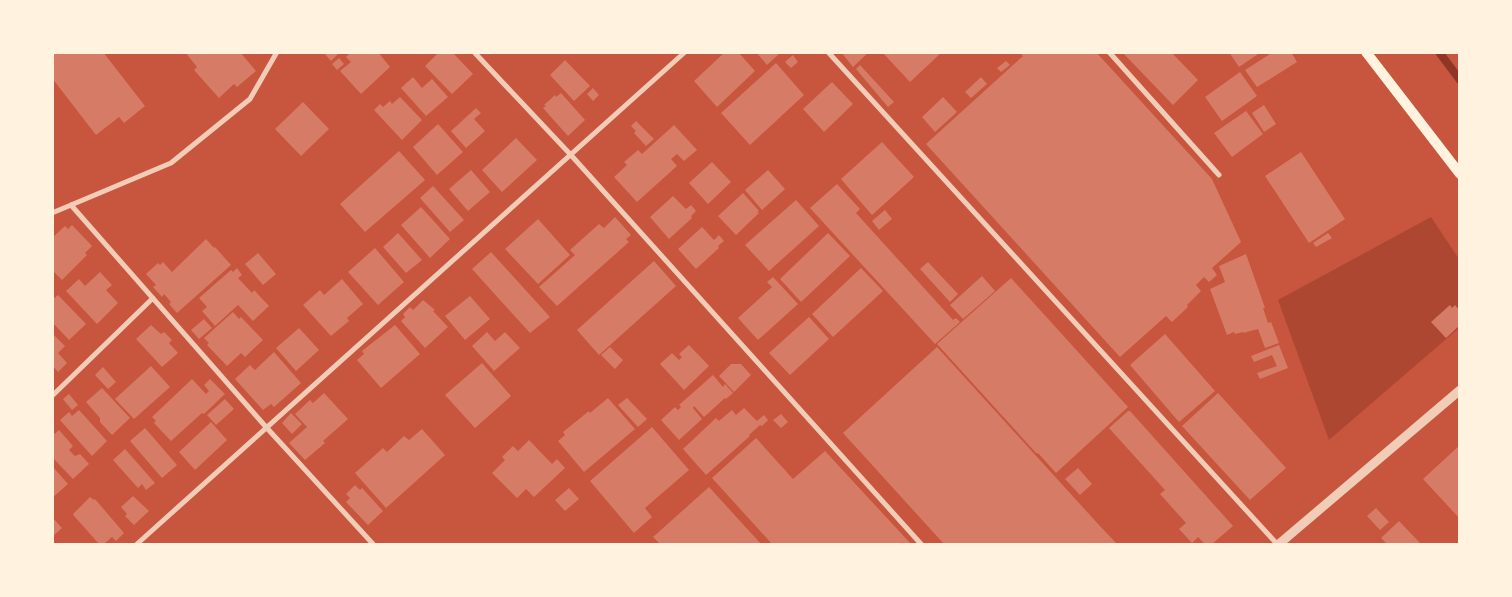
<svg xmlns="http://www.w3.org/2000/svg" width="1512" height="597" font-family="'Fira Sans Condensed',sans-serif">
<style>
.green{fill:#ae4732}
.lines{fill:none;stroke-linecap:round;stroke-linejoin:round}
.stream{stroke:#8f3625;stroke-width:8}
.building{fill:#d67c66}
.minor{stroke:#f1ccb7;stroke-width:5}
.tertiary{stroke:#f1ccb7;stroke-width:9}
.secondary{stroke:#fff3e0;stroke-width:10}
</style>
<rect width="100%" height="100%" fill="#c8553d"/>
<!-- green -->
<path class="green" d="M1431,217L1459,259V328L1329,440L1278,300Z"/>
<g class="lines">
<!-- stream -->
<path class="stream" d="M1439,52L1460,80"/>
</g>
<!-- building -->
<path class="building" d="M52,52H103L145,106L124,123L119,117L96,135L52,78Z
M185,52H240L256,71L237,87L234,84L219,98L194,70L197,67Z
M323,52H340L331,61Z
M351,52H378L390,67L361,94L340,71L351,62L346,57Z
M439,52H452L473,74L452,94L425,66Z
M725,52H738L755,71L717,107L694,81Z
M756,52H781L767,65Z
M841,52H869L853,67Z
M882,52H942L910,82Z
M1019,52H1096L1212,179L1241,242L1212,268L1217,275L1209,282L1204,277L1196,285L1201,291L1187,305L1188,307L1172,322L1166,316L1120,357L926,144L1023,56Z
M1122,52H1171L1198,80L1173,105Z
M1229,52H1261L1239,67Z
M1273,52H1291L1297,62L1257,87L1245,70Z
M793,55L798,62L791,68L785,62Z
M339,58L344,64L337,70L332,64Z
M565,60L590,86L574,101L550,75Z
M1006,61L1010,65L1001,72L997,68Z
M776,63L804,95L750,145L721,113Z
M860,65L894,102L888,107L856,69Z
M1240,72L1257,96L1222,121L1205,97Z
M413,77L422,88L432,79L448,97L426,116L401,88Z
M981,77L987,84L971,98L965,92Z
M832,82L853,104L824,132L803,109Z
M593,88L599,95L593,101L587,94Z
M561,93L585,120L568,136L543,108L546,106L544,105L555,95L556,97Z
M400,97L422,120L402,140L374,110L380,104L383,107L390,101L392,104Z
M943,97L957,112L935,132L922,117Z
M303,102L329,129L301,156L275,129Z
M1264,105L1276,124L1264,132L1252,113Z
M476,108L481,113L474,119L485,131L466,148L451,131Z
M1246,111L1263,134L1232,157L1214,133Z
M636,121L654,139L646,146L634,133L636,131L631,126Z
M438,124L463,152L437,175L413,147Z
M674,125L697,150L684,161L677,154L671,159L677,166L637,202L614,177L627,165L624,162L638,150L642,154Z
M516,138L537,160L502,192L482,170Z
M882,142L914,177L872,215L841,179Z
M399,151L425,180L365,232L340,204Z
M1301,152L1345,219L1309,243L1265,176Z
M712,162L731,182L708,204L689,183Z
M471,170L490,192L468,211L449,189Z
M768,170L785,189L762,210L745,190Z
M837,184L860,209L856,213L953,320L956,318L960,322L935,344L810,208Z
M433,186L464,220L450,232L420,198Z
M743,193L759,211L757,212L759,213L736,235L718,216Z
M673,196L686,209L691,205L696,211L691,216L692,218L669,239L650,217Z
M796,200L819,226L769,271L745,245Z
M421,207L450,239L430,258L401,225Z
M885,210L892,219L879,230L872,221Z
M615,217L631,235L626,239L629,242L557,306L539,287L575,255L570,250L599,224L604,228Z
M538,219L570,255L538,284L505,249Z
M72,225L92,246L85,253L87,255L62,280L52,270V238L65,226L68,229Z
M702,227L714,240L719,235L724,241L718,246L719,248L696,269L678,249Z
M398,233L422,260L406,273L383,247Z
M828,233L850,256L801,302L780,279Z
M1328,233L1332,238L1316,247L1313,243Z
M206,239L214,248L215,247L231,265L177,313L169,304L171,302L164,294L162,297L153,287L156,285L146,274L158,263L160,265L163,262L172,272Z
M375,248L404,282L378,305L348,272Z
M491,252L550,317L530,333L472,269Z
M258,253L276,274L263,285L245,264Z
M1246,254L1265,308H1263L1268,323L1271,322L1279,343L1265,348L1258,329L1243,333V332L1235,334L1234,332L1227,335L1210,289L1225,282L1219,266Z
M654,261L676,286L599,355L577,330Z
M928,262L958,294L950,302L920,269Z
M237,268L242,275L238,278L252,293L254,290L269,306L253,321L238,305L215,326L202,311L207,307L199,298L231,270L233,272Z
M861,268L883,291L833,337L812,314Z
M100,272L112,285L106,290L118,303L97,324L66,291L79,279L85,286Z
M982,276L995,291L963,319L950,305Z
M773,277L798,304L758,340L738,318L772,287L767,282Z
M1011,278L1128,407L1056,473L1038,453L1037,454L937,344Z
M342,279L363,304L347,318L349,321L331,336L303,305L320,290L324,295Z
M58,295L86,324L69,340L52,322V300Z
M470,296L490,319L465,340L445,316Z
M423,300L435,310L433,311L448,327L425,348L401,321L405,317L403,314L410,307L413,310Z
M1450,305L1452,308L1455,305L1460,311V325L1446,338L1431,322Z
M233,312L239,319L241,317L263,340L245,357L241,353L227,366L207,345L209,343L204,338Z
M809,317L829,339L790,375L769,353Z
M204,319L212,328L199,339L191,330Z
M151,325L161,334L164,332L172,340L169,343L178,353L162,367L136,339Z
M395,325L420,354L381,388L357,360L364,354L362,351Z
M299,328L319,350L296,371L276,348Z
M487,332L495,341L505,332L520,348L494,371L472,346Z
M52,333L65,346L58,353L67,363L58,372L52,365Z
M1165,334L1215,391L1179,422L1130,365Z
M689,345L709,366L684,390L660,364L672,353L679,360L682,357L679,354Z
M1279,345L1288,368L1260,379L1257,373L1277,366L1272,355L1254,362L1251,356Z
M610,347L623,360L615,369L601,355Z
M937,347L1099,525L1117,544H944L843,433Z
M274,352L301,383L274,407L271,404L263,410L235,379L250,365L255,370Z
M482,363L511,396L475,428L445,395Z
M731,364H741L751,375L734,392L719,376Z
M151,366L170,387L134,419L115,399Z
M103,367L116,382L108,389L95,375Z
M713,375L723,387L725,384L733,393L726,399L725,398L704,417L694,406L693,408L702,419L679,440L661,420L675,407L678,410L681,407L679,405Z
M192,379L206,394L209,391L204,385L210,379L225,394L204,414L202,413L171,441L154,423L156,421L152,417Z
M102,388L130,418L112,435L100,422V418L86,402Z
M324,393L348,419L323,441L325,443L305,460L289,443L307,427L295,414L310,400L313,403Z
M1218,393L1286,468L1250,500L1182,426Z
M69,394L78,405L72,410L63,399Z
M608,398L635,429L584,472L558,441L565,435L563,432L589,411L590,413Z
M627,398L647,419L638,427L618,405Z
M225,399L234,409L216,425L207,415Z
M744,408L757,421L764,415L768,420L762,426L760,425L749,435L750,436L706,475L683,449L716,418L719,421L732,410L736,415Z
M79,410L107,441L92,456L60,420L69,412L72,416Z
M1128,411H1130L1233,526L1212,544H1205L1198,537L1192,543L1179,529L1186,523L1160,494L1165,490L1109,428Z
M291,413L302,424L292,434L282,423Z
M781,414L788,422L781,428L773,420Z
M211,422L227,440L195,470L179,452Z
M652,427L689,470L645,508L652,517L634,533L590,481Z
M145,428L177,465L162,478L130,441Z
M422,429L445,455L386,508L355,473L383,448L387,452L404,436L409,440Z
M59,430L73,446L69,450L75,456L80,454L89,464L73,479L52,457V436Z
M756,438L793,479L825,451L911,544H772L712,478Z
M529,440L552,464L557,459L565,468L534,497L526,489L517,498L492,473L505,460L502,457L513,446L518,451Z
M1460,445V519L1423,479Z
M125,449L155,483L146,490L142,484L138,488L113,460Z
M52,466L68,484L52,498Z
M1078,468L1092,484L1080,495L1065,479Z
M355,485L360,490L362,488L383,511L368,525L346,502L350,498L346,494Z
M709,487L761,544H660L653,537Z
M569,488L579,499L565,511L555,500Z
M133,496L149,511L134,525L125,516L127,514L121,507Z
M90,497L94,500L95,499L124,533L116,541L112,537L104,544H99L75,517L73,514Z
M1376,508L1389,522L1380,530L1367,516Z
M52,517L62,528L52,537Z
M1399,521L1421,544H1387L1381,538Z"/>
<g class="lines">
<!-- minor -->
<path class="minor" d="M474,52L570,154L921,544
M828,52L1277,544
M1109,52L1219,175
M71,205L266,427L373,544
M52,213L171,163L250,99L277,52
M52,396L153,298
M137,544L685,52"/>
<!-- tertiary -->
<path class="tertiary" d="M1279,544L1460,390"/>
<!-- secondary -->
<path class="secondary" d="M1366,52L1460,174"/>
</g>
<!-- border -->
<rect width="1512" height="597" fill="none" stroke="#fff3e0" stroke-width="108"/>
</svg>
